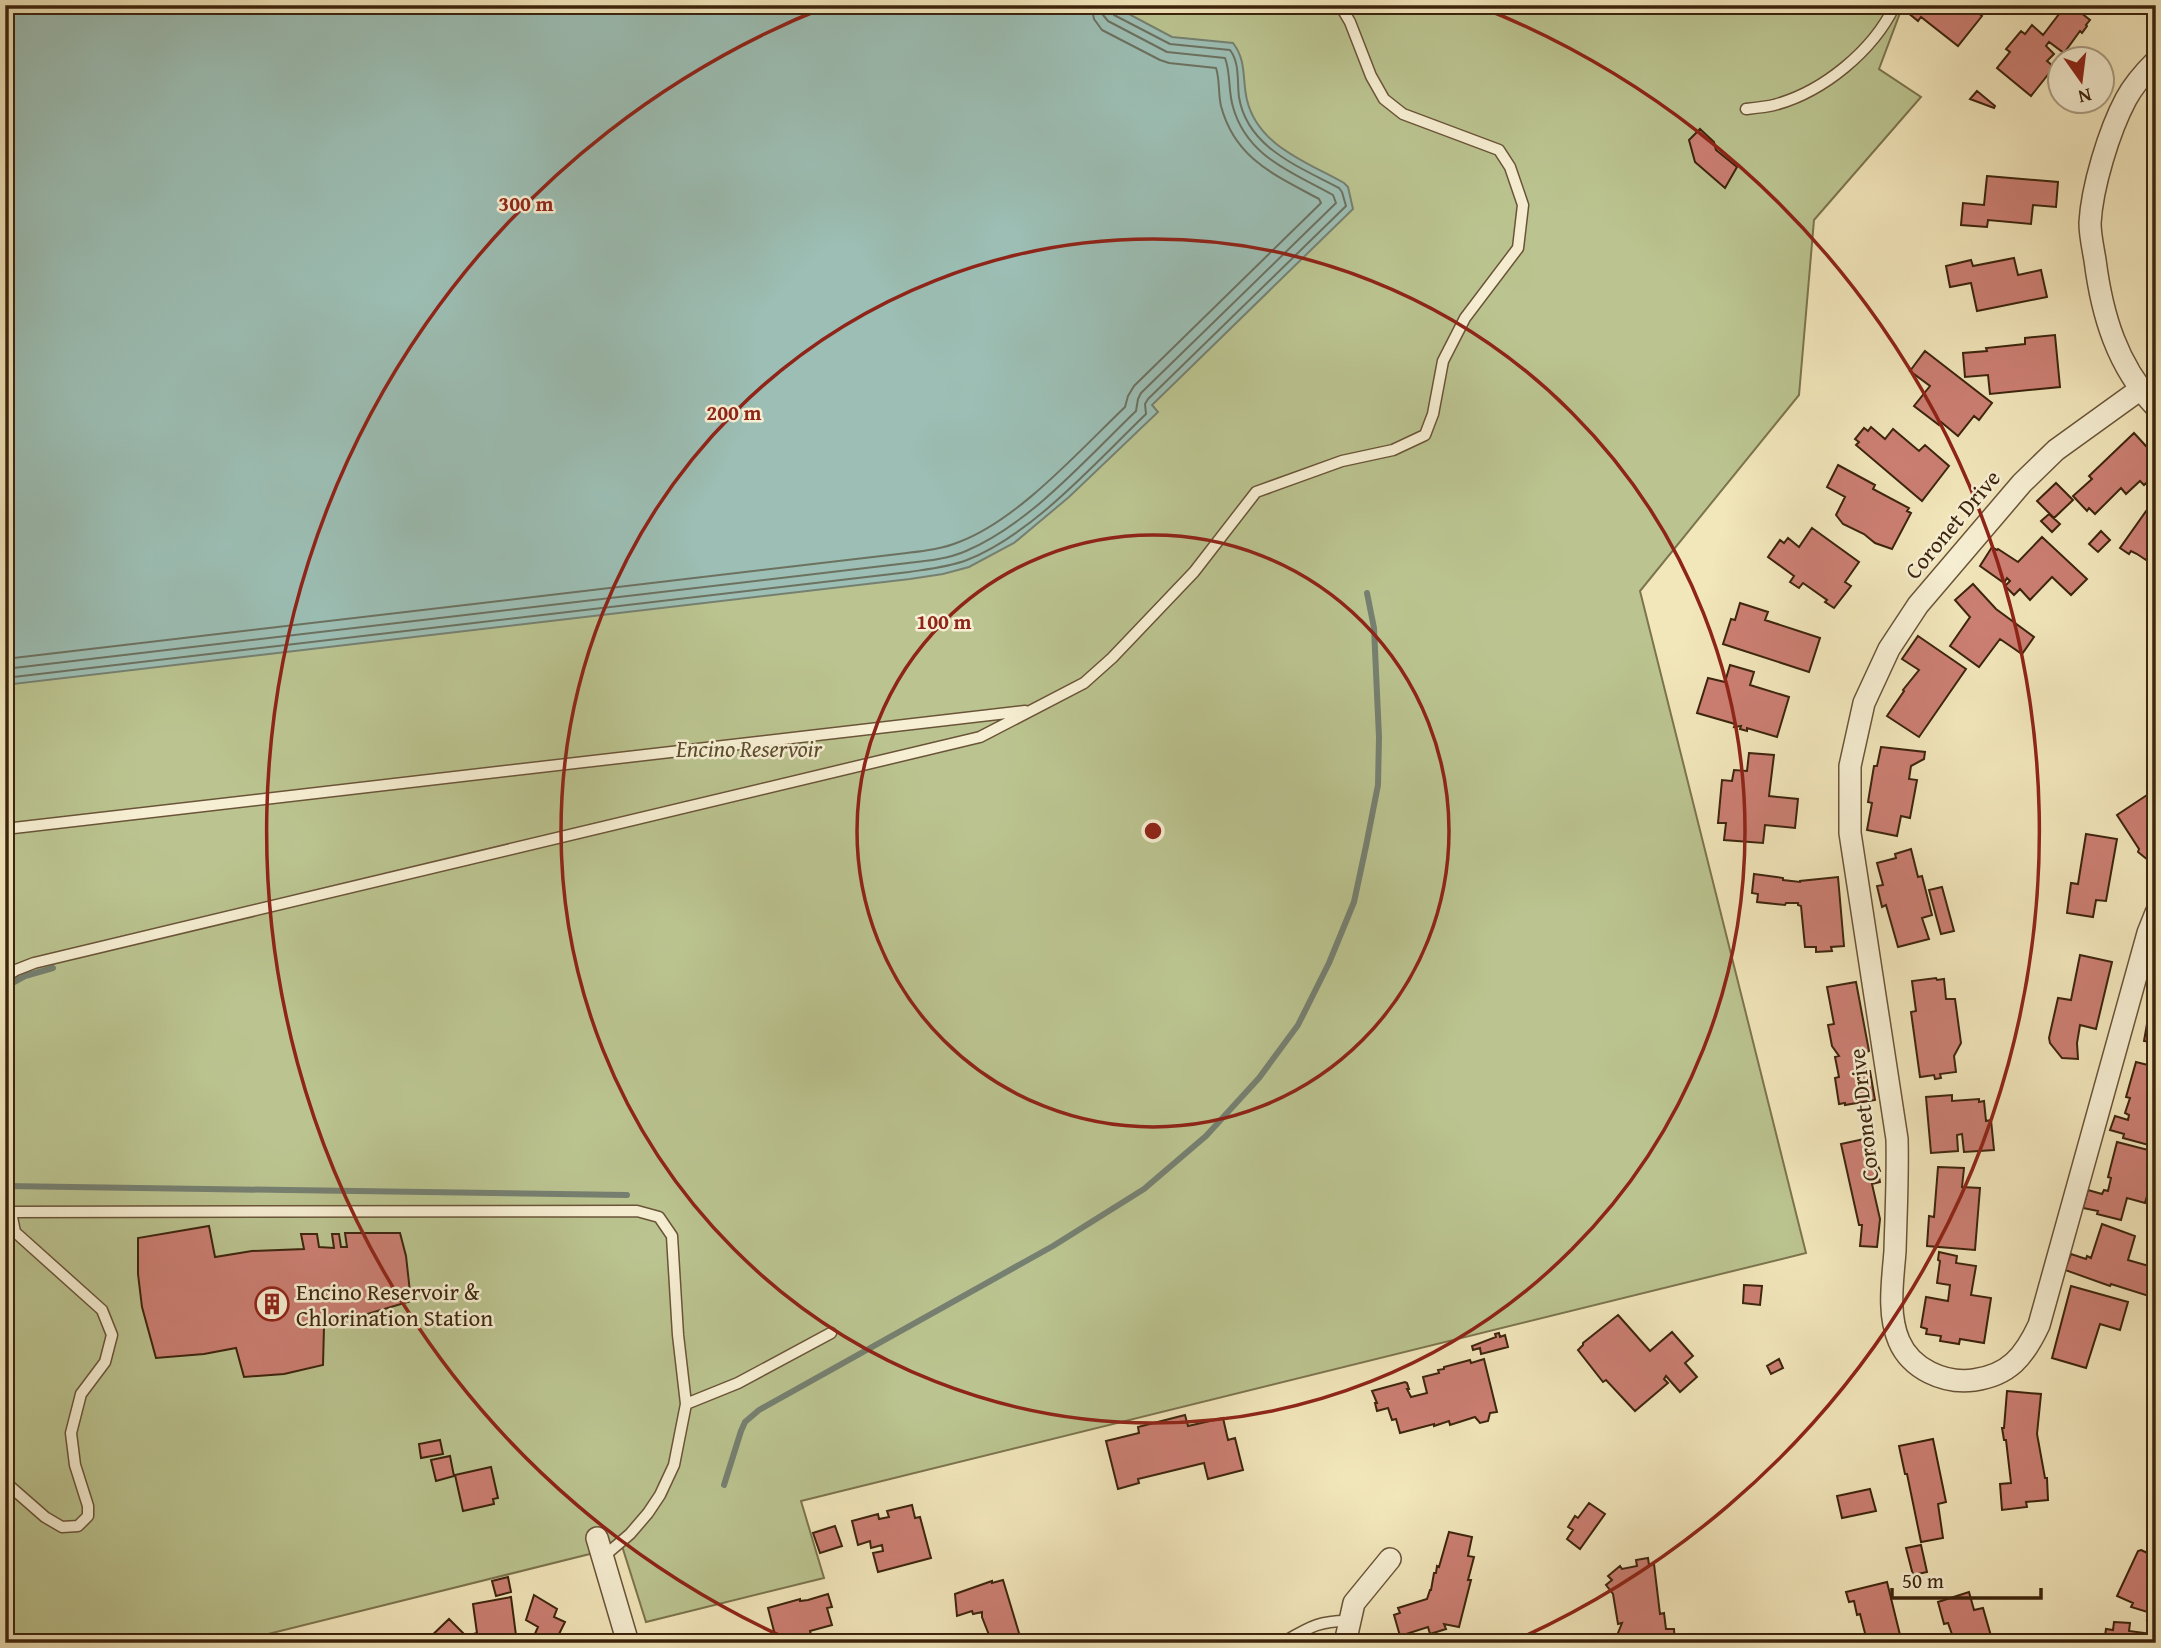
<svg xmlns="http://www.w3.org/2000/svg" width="2161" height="1648" font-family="'Gentium Book Plus',serif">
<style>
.green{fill:#bbc490;stroke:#7c744e;stroke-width:2}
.water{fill:#9cbeb4;stroke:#768071;stroke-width:2}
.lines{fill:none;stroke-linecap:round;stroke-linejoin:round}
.shore{stroke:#6c7160;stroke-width:2}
.stream{stroke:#768071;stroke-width:6}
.building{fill:#cc7f73;stroke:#3c240d;stroke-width:2}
.service-casing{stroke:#6a5438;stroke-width:13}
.minor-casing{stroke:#6a5438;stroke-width:24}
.service{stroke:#f7efd3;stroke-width:10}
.minor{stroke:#f7efd3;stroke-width:21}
.ring{fill:none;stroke:#8f2418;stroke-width:3.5}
.labels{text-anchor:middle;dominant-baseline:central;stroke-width:5;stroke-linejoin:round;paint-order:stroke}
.street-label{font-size:23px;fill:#3c240d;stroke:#f7efd3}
.park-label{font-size:23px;font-style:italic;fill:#5c4c2e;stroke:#f7efd3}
.poi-label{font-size:23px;fill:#3c240d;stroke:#f7efd3;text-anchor:start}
.centre{fill:#8f2418;stroke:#f7efd3;stroke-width:3.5}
.ring-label{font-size:21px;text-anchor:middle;font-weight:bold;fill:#8f2418;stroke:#f7efd3;stroke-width:5;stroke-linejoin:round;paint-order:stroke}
</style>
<rect width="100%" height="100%" fill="#f2e6bb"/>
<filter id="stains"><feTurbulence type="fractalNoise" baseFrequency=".00286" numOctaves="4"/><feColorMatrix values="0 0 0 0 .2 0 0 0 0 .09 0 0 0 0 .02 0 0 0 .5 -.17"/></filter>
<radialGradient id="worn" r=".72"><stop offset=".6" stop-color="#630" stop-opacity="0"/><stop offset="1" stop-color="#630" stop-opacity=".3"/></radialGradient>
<!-- green -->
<path class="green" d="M5,5H1903L1879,69L1921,97L1814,220L1799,395L1640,591L1806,1253L801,1501L824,1578L646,1622L622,1546L232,1643H5Z"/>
<!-- water -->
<path class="water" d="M5,5H1112L1172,37L1233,43C1247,61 1242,80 1247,100C1258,146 1307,162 1344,183L1348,187L1353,209L1152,405L1158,412L1069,497L1014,543L969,567L943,574L910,579L5,685Z"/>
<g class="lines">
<!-- shore -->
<path class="shore" d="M5,659L907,553C924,551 942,549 959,542C1018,520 1079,451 1125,407L1128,396L1134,386L1321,203L1319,199C1275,175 1235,159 1221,106C1218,93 1220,80 1216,68L1169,63L1160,60L1102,30L1094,19L1091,5
M5,669L908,563C927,561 948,559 966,551C1031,523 1085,460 1136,411L1138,399L1141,393L1336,203L1333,195C1292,172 1247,157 1233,107C1228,91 1231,74 1225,58L1167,52L1108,21L1103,15L1101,5
M5,678L909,572C929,569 949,567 967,560C1033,534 1095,463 1146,414L1145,404L1148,399L1346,206L1342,192L1339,188C1300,167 1247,148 1239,97C1237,82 1240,63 1230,50L1170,44L1114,15L1111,11L1110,5"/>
<!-- stream -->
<path class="stream" d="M5,987L25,976L53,968
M5,1186L627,1195
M724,1485L741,1431L745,1422L759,1410L1053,1246L1144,1189L1206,1136L1259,1078L1298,1025L1329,963L1354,902L1366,846L1378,785L1379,737L1374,628L1367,593"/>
</g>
<!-- building -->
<path class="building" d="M1912,5H1960L1968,11L1971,7L1982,16L1958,46L1921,17L1918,21L1907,12Z
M2066,5H2071L2090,20L2086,25L2087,26L2082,33L2080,31L2064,53L2049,42L2046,46L2054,54L2047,61L2054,67L2031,96L1997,68L2010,52L2006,49L2021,31L2025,34L2032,25L2043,35Z
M1977,91L1995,106L1994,108L1970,99Z
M1700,129L1714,142L1716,150L1737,167L1725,188L1695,162L1689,140Z
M2148,175L2156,176V216H2153L2152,195H2149Z
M1987,176L2058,182L2056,207L2033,205L2031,224L1988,220L1987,227L1961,225L1963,203L1984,205Z
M2014,258L2018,275L2041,270L2047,297L1977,311L1971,283L1950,287L1946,266L1971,260L1973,266Z
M2055,335L2060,387L1990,394L1988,375L1965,377L1963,353L1987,351L1986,348L2025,344V338Z
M1925,351L1992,403L1979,420L1974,416L1958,436L1941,422L1939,425L1914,406L1930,386L1910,371Z
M1871,427L1885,439L1893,429L1919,451L1925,445L1949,466L1922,501L1856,445L1859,442L1855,439L1864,428L1868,431Z
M2134,433L2156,457V474L2144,485L2140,481L2126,494L2121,488L2095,514L2089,508L2087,511L2073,496L2092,479L2089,476Z
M1838,465L1875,485L1873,489L1909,508L1907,511L1911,513L1892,549L1875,543L1864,534L1843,524L1836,515L1845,497L1827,487Z
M2056,483L2073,500L2054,518L2037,501Z
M2156,497V546L2146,560L2137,554L2131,551L2129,554L2120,548Z
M2049,514L2060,524L2052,532L2041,521Z
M1812,528L1859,562L1845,582L1851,586L1834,608L1825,602L1827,600L1803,583L1799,588L1790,582L1794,576L1768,557L1780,540L1784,543L1788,538L1799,547Z
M2101,531L2110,540L2098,552L2089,544Z
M2042,537L2087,579L2071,595L2052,577L2030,600L2020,589L2014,595L2005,586L2010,581L2007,578L2004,583L1980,566L1992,547L1997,550L1998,549L2018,562Z
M1973,584L1996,609L2034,637L2022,654L2000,639L1979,667L1950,646L1970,617L1955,600Z
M1740,603L1768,612L1765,620L1820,638L1809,672L1723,644L1731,619L1735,620Z
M1918,636L1966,669L1919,737L1887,716L1904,691L1903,690L1919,670L1902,659Z
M1730,665L1754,672L1750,685L1789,697L1777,737L1747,728V731L1740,729L1741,726L1734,727L1735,724L1697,713L1708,678L1725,682Z
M1881,747L1925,752L1924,759L1911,766L1909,779L1917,780L1910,818L1901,816L1897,836L1867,830L1872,803L1868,802L1874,766H1877Z
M1749,753L1774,755L1769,796L1798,799L1795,828L1765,825L1763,843L1724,840L1726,823H1718L1722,780L1732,781L1734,770L1747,771Z
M2156,789V832L2153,833L2156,836V863L2154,865L2138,852L2139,849L2117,815Z
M2086,834L2117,839L2106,901L2096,900L2093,917L2067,913L2071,883L2078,884Z
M1911,849L1918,877L1922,876L1932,915L1922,918L1929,939L1898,947L1886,905L1882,907L1877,886L1883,885L1877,863L1896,858L1895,854Z
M1754,874L1783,878V880L1800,882V881L1838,877L1844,946L1831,947L1832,951L1816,952V947H1805L1801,906L1798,905V903H1786L1785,905L1757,902L1758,894L1752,893Z
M1942,887L1954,931L1941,934L1929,890Z
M2080,955L2112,962L2096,1029L2080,1025L2077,1043L2078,1059L2062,1058L2050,1043L2049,1038L2058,998L2071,1000Z
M1936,978L1937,980L1944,979L1946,999H1955L1961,1043L1954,1056L1956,1072L1940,1074L1941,1078L1935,1079L1934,1075L1920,1077L1911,1012L1916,1011L1912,981Z
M1856,982L1869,1051L1863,1054L1866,1071H1870L1875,1100L1845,1105V1103L1839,1104L1835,1078L1839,1077L1835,1057L1839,1056L1832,1046L1828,1025L1834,1024L1827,987Z
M2153,997L2156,998V1043L2144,1041L2150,1007H2152Z
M2136,1062L2156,1067V1147L2123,1138L2124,1134L2110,1130L2115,1116L2128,1120L2129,1115L2125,1113L2130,1098L2126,1097Z
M1952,1095V1101L1979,1099V1102L1984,1101L1986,1121L1991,1120L1994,1150L1964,1152L1962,1134L1957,1135L1958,1151L1931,1153L1926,1097Z
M1869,1138L1873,1152H1875L1876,1155L1874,1156L1877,1163H1875L1876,1167L1878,1166L1880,1171L1878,1172L1880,1182L1872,1184L1880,1219L1877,1247L1860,1246L1862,1225H1859L1841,1144Z
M2117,1142L2156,1152V1173L2154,1172L2145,1203L2127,1198L2121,1220L2097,1214L2098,1211L2083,1208L2088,1190L2102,1194L2104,1190L2108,1191L2111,1178L2108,1177Z
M1938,1167L1964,1168L1962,1187L1980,1188L1975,1250L1927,1246L1929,1216L1934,1217Z
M2102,1224L2135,1236L2128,1260L2156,1268L2155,1298L2111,1284L2110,1286L2065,1270L2071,1254L2086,1259L2087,1256L2091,1258Z
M209,1226L215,1257L252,1251L304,1249L301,1234H317L319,1247L334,1248L332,1234H339L341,1247H347L345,1233H400L406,1256L411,1301L324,1327L323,1365L284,1374L244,1377L236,1348L204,1354L156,1358L142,1307L138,1274V1238Z
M1939,1252L1957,1256L1956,1263L1976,1266L1971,1295L1991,1298L1984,1343L1960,1339L1959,1344L1940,1341L1941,1336L1926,1334L1927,1329L1921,1327L1926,1297L1948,1301L1950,1285L1937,1283L1940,1261L1938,1260Z
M1744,1285L1762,1286L1760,1305L1743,1303Z
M2071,1286L2128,1302L2120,1330L2100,1324L2086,1368L2052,1358Z
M1618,1315L1650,1351L1672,1332L1693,1356L1685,1363L1697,1377L1680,1392L1666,1376L1664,1379L1668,1383L1635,1411L1606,1380L1603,1382L1578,1350L1583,1345V1343Z
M1499,1333L1500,1337L1505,1335L1508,1347L1481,1354L1480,1348L1473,1350L1472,1346L1496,1337L1495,1334Z
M1484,1359L1497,1412L1490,1413L1488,1421L1480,1423L1475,1417L1450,1425L1449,1421L1434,1426V1424L1400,1433L1396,1419L1392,1420L1388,1408L1377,1411L1375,1403H1377L1372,1391L1405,1382L1407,1383L1409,1389H1407L1411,1397L1427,1393L1423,1377L1439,1373L1438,1370L1444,1369V1367L1470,1360L1471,1363Z
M1779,1359L1783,1368L1771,1374L1767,1366Z
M2007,1391L2041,1394L2037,1434L2045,1478H2047L2048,1500L2026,1502L2027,1507L2002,1510L2000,1484L2011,1483L2006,1440H2004L2002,1428H2004Z
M1185,1415L1188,1426L1223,1418L1228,1440L1235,1438L1243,1470L1208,1479L1204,1463L1138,1479L1139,1483L1118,1489L1106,1441L1139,1433L1138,1427Z
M1933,1439L1946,1502L1938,1504L1943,1538L1921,1542L1907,1474H1905L1899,1446Z
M440,1440L443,1454L421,1458L419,1444Z
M450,1456L454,1476L436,1481L431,1460Z
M491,1467L498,1498L493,1499L494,1504L463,1511L455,1475Z
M1870,1489L1876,1511L1842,1518L1837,1496Z
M1589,1503L1605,1514L1580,1549L1567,1539L1573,1530L1568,1527L1575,1516L1578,1518Z
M912,1505L915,1518L920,1517L931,1558L878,1572L873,1553L883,1551L882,1545L871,1548L870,1541L858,1545L852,1521L878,1514L879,1519L889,1517L887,1511Z
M835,1526L842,1546L820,1553L813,1533Z
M1449,1532L1472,1537L1468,1556L1474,1557L1468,1580H1471L1459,1627L1444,1624L1446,1629L1430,1634L1428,1627L1400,1636L1394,1615L1400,1613L1398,1608L1427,1599L1430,1590H1431L1434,1573H1436L1437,1566L1439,1567Z
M1921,1545L1927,1572L1913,1575L1906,1548Z
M2141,1550L2156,1557V1624L2147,1620L2151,1613L2131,1607L2133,1603L2117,1596L2138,1551Z
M1648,1558L1649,1565L1654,1564L1660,1614L1664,1613L1666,1629H1674L1675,1643H1614L1622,1623L1618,1624L1613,1594L1606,1585L1612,1580L1608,1576L1620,1566L1622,1569L1637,1566L1636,1560Z
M508,1577L511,1592L496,1596L492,1581Z
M1003,1580L1022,1643H989L987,1636L989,1635L982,1617V1612L973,1614L972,1611L957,1616L955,1594L992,1581V1583Z
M1887,1582L1902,1643H1872L1870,1636L1866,1637L1860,1614L1857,1615L1854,1601L1849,1602L1846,1592Z
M1969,1592L1974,1610L1983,1608L1993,1643H1955L1948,1623L1944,1624L1938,1602Z
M828,1594L832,1607L827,1608L832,1625L810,1631L813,1643H777L768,1608L800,1599V1601L808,1600Z
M534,1595L557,1609L554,1617L565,1622L558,1636L560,1643H531L529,1637L534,1636L538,1627L526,1620Z
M511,1597L517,1643H424L449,1619L466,1636L477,1633L473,1604Z
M2114,1622L2130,1623L2129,1631L2145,1633L2144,1643H2104L2106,1629L2113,1630Z"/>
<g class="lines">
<defs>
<path id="service" d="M1746,109C1755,108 1765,107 1774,105C1823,92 1873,51 1895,5
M5,829L1025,711
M5,977L16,970L34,963L980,737L1084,683L1112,658L1194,572L1256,492L1342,461L1393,450L1425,435L1433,414L1443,361L1465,318L1518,248L1523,205L1510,167L1499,150L1403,114L1384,99L1371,76L1350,22L1340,5
M5,1212L637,1211L659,1217L672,1236L678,1335L686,1404L674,1465L660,1495L648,1513L630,1534L603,1557
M686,1404L738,1383L831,1333
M5,1482L45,1517L62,1527L78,1526L88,1516V1506L75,1465L71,1433L81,1394L105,1362L112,1335L102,1310L15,1232L11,1212
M1282,1643C1308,1628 1319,1620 1350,1621"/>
<path id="minor" d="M2156,61C2145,72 2133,86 2126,99C2109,131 2092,187 2090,223C2090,235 2093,248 2095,260C2102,315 2117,366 2156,407
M2142,388L2056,450L2022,483L1918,605L1889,649L1864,703L1850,766V833L1897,1139C1898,1176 1896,1213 1895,1251C1893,1279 1887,1313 1899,1341C1911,1369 1944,1384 1974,1380C2009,1375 2024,1357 2039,1325L2148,933L2156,913
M597,1538L628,1643
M1345,1643L1354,1603L1390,1559"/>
</defs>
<!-- service casing -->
<use href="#service" class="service-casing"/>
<!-- minor casing -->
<use href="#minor" class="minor-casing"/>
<!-- service -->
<use href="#service" class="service"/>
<!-- minor -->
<use href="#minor" class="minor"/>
</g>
<!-- distance rings -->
<g class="ring">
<circle cx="1153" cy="831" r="296"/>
<circle cx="1153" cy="831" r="592"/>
<path d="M792 1641A887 887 0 0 1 828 6M1478 6A887 887 0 0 1 1514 1641"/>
</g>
<!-- icons -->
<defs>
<symbol id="building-ring" viewBox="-11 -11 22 22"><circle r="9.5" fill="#f7efd3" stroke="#8f2418" stroke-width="1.5"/><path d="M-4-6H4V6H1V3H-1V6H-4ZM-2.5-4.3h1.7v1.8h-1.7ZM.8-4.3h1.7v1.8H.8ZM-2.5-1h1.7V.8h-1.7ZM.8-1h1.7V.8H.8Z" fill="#8f2418"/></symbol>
</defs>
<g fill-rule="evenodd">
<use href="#building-ring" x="253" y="1285" width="38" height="38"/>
</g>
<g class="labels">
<!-- street labels -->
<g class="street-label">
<text transform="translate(1952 524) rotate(-50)">Coronet Drive</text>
<text transform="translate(1863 1115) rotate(-96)">Coronet Drive</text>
</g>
<!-- park labels -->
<g class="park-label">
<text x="749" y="748">Encino Reservoir</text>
</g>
<!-- poi labels -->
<g class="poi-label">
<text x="296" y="1291">Encino Reservoir &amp;<tspan x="296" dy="26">Chlorination Station</tspan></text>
</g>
</g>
<circle cx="1153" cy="831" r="10" class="centre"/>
<g class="ring-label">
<text x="526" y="211">300 m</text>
<text x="734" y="420">200 m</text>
<text x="944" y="629">100 m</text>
</g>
<!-- margin -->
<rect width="2161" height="1648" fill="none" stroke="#f2e6bb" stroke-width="28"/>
<rect x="7" y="7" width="2147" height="1634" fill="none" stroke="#3c240d" stroke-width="3.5"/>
<rect x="14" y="14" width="2133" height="1620" fill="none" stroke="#3c240d" stroke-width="2"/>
<!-- north arrow -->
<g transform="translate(2081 80) rotate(166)"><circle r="33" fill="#f7efd3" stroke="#ac9e84" stroke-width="2"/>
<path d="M0-5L12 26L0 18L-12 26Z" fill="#8f2418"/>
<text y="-10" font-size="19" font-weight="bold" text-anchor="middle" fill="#3c240d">N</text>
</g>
<!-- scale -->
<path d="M1892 1588v10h149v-10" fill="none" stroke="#3c240d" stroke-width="3.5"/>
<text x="1902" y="1588" font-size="21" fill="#3c240d" stroke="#f7efd3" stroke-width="5" paint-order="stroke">50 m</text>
<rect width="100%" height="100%" filter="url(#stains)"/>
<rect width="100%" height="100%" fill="url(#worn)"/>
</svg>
